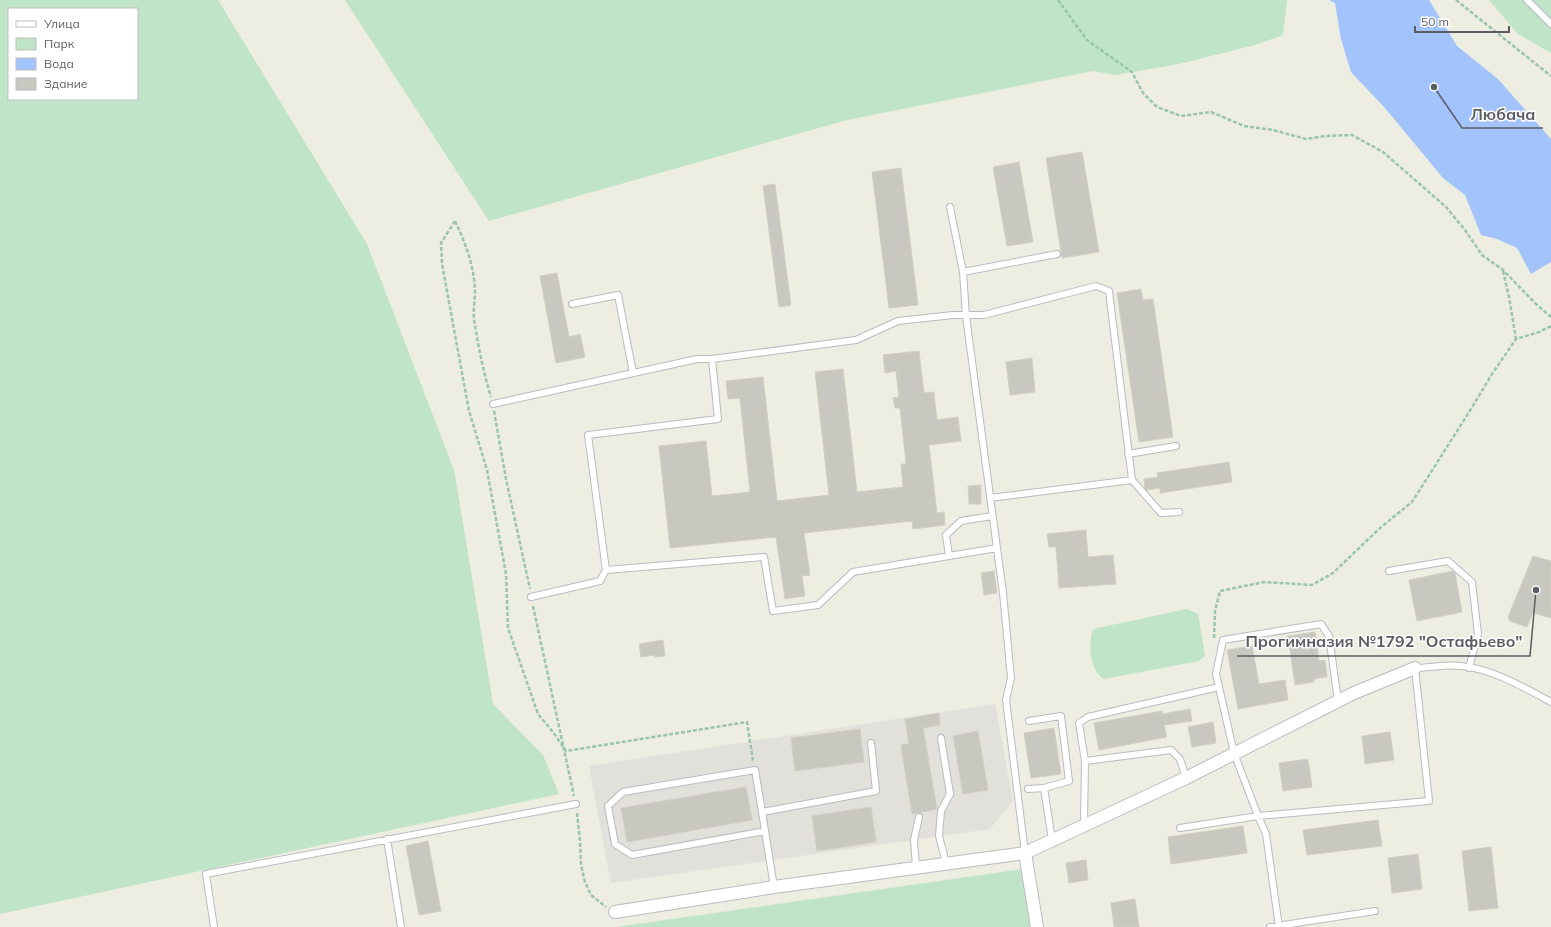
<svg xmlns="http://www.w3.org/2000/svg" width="1551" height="927" font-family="Mulish,sans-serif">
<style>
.industrial{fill:#e1e0da}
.green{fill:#bfe4c7;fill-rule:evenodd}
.water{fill:#a3c3fd}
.building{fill:#c8c7c0;stroke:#d2d0c1}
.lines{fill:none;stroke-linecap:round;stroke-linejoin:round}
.lane-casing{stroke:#babbc1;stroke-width:8}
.street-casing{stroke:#babbc1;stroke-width:14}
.path{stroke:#99c5af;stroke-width:2.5;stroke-dasharray:4 2;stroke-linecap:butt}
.lane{stroke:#fff;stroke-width:6}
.street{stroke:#fff;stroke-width:12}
.leader{fill:none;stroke:#5b5d63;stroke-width:1.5}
.callout-dot{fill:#5b5d63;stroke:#fff;stroke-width:1.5}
.callout-label{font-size:16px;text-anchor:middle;font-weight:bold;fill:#5b5d63;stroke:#fff;stroke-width:3;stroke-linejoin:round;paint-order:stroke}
</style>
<rect width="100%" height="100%" fill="#edede2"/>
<!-- industrial -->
<path class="industrial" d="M995,704L1013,801L990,829L611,883L589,766Z"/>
<!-- green -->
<path class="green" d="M0,0H218L367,244L454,470L493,704L543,755L559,794L0,914ZM9,9H137V99H9Z
M345,0H1287L1283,35L1255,45L1179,64L1115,75L1093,71L847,120L489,221Z
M1489,0H1551V53L1518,34Z
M1187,609L1198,614L1205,656L1199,661L1104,679C1089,670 1088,644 1093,629Z
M1023,869L1030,927H616Z"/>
<!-- water -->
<path class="water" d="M1329,0H1429L1457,46L1498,79L1551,139V262L1531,274L1517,248L1497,239L1481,235L1465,195L1443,178L1385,108L1351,72L1341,39L1335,3Z"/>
<!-- building -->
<path class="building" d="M1082,152L1099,252L1062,258L1046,158Z
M1019,162L1033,242L1007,246L993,167Z
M901,168L918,305L889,308L872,172Z
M775,184L791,305L779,307L763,186Z
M557,273L569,337L580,334L585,357L556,363L540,276Z
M1141,289L1143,300L1153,299L1173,437L1139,442L1117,293Z
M919,351L924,393L934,392L937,420L958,417L961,441L929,445L937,513L944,512L945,525L913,529L912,521L804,533L810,575L802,576L805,596L785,599L776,537L670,548L659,446L706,441L712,496L750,492L740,398L728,399L726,381L763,377L777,501L829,495L815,372L843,369L857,492L903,487L901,464H906L900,408H895L893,398L899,397L896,371L885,373L883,355Z
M1032,358L1035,392L1010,395L1006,362Z
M1229,462L1232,482L1160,493V488L1147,490L1145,489L1144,479L1158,477L1157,473Z
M981,485V504H969L968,486Z
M1086,530L1088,557L1113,555L1116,584L1059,588L1056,547H1049L1047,534Z
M1533,556L1551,561V618L1533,613L1527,627L1510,621L1508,617Z
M994,571L997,593L984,595L981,573Z
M1453,571L1455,573L1462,612L1417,621L1409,580Z
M1315,632L1319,661L1325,660L1327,677L1314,679V682L1295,685L1288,636Z
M663,640L665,656L654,657V655L641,657L639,644Z
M1252,646L1259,684L1285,680L1288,700L1238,709L1227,650Z
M1190,709L1192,721L1164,725L1167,737L1099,750L1094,723L1162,711V714Z
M939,713L940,725L923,728L937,809L912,814L901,745L909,744L905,719Z
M1213,722L1216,743L1192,747L1188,727Z
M1054,728L1061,774L1031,778L1024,733Z
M860,729L864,762L795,771L791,738Z
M978,731L988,790L963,794L953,736Z
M1390,732L1394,760L1365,764L1362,736Z
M1308,759L1312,787L1283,791L1279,763Z
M746,787L752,820L627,842L621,808Z
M871,807L876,842L817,851L812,816Z
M1378,820L1382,846L1307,855L1303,830Z
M1243,826L1247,853L1171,864L1168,837Z
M428,841L441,911L419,915L406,846Z
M1491,847L1498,908L1469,911L1462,851Z
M1418,854L1422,889L1392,893L1388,858Z
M1086,860L1088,880L1069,883L1066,863Z
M1135,899L1139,927H1114L1111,903Z"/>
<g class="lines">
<defs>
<path id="lane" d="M1527,0L1551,24
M950,207L963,272L966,316L1003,593L1011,678L1006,700L1025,853
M963,272L1057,254
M572,304L618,295L633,373
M712,359L718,419L588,435L606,570L764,557L773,611L818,605L853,572L997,548
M493,404L697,359H712L856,340L898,321L953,315H984L1096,286L1109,291L1132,480L990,498
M1128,454L1176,446
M1132,480L1161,513L1179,512
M949,556L946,535L961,521L992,516
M1389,571L1448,561L1472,582L1478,634L1469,668
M531,597L600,581L606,570
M941,738L950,794L941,811L939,836L946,863
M1085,761L1171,750L1180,759L1186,778
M1044,788L1052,840
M1028,789L1044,788L1069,781L1061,716L1029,721
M762,812L755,770L623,792L608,806L615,844L632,855L765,831
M1084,824L1085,761L1079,723L1088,717L1219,687
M1180,828L1258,816L1429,801L1415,668C1429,668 1446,664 1461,666C1493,669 1523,687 1551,702
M387,839L401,927
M916,867L914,840L919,817
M774,887L762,812L876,791L871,743
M214,927L206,874L576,804
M1270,927L1375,911
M1279,927L1266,834L1258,816L1234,753L1216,674L1223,640L1321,624L1329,636L1338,701"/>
<path id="street" d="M1025,853L1037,927
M615,912L774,887L1025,853L1186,778L1354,693L1415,668"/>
</defs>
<!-- lane casing -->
<use href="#lane" class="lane-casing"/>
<!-- street casing -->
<use href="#street" class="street-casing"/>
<!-- path -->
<path class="path" d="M1058,0L1087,40L1132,72L1143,93L1157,107L1181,116L1211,112L1244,126L1273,130L1306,139L1325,136L1352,135L1383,152L1446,207L1465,230L1482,255L1503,270L1536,304L1551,317
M1456,0L1551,76
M455,221L441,243L442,264L469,411L487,470L506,574L508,628L538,714L553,732L566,751L747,722L753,761
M455,221C466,244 474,266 475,291C475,300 473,310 474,319C478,345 483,371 491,397
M1503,271L1509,297L1516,339
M494,411L506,479L530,589
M533,606L574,796
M1214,638L1215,611L1220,591L1264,582L1312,585L1333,573L1380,528L1412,502L1471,409L1492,374L1516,339L1539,332L1551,326
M577,813L580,841L581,865L585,882L591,895L606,907"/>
<!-- lane -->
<use href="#lane" class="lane"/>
<!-- street -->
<use href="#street" class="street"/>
</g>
<!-- callouts -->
<path class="leader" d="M1434 87L1462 128H1543M1536 590L1530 656H1237"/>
<g class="callout-dot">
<circle cx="1434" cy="87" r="4"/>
<circle cx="1536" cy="590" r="4"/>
</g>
<g class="callout-label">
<text x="1503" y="120">Любача</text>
<text x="1384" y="647">Прогимназия №1792 "Остафьево"</text>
</g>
<!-- legend -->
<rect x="8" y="8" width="130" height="92" fill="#ffffff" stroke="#bdbec1"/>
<rect x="16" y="21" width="20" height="6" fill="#ffffff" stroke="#bdbec1"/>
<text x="44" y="28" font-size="12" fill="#5b5d63">Улица</text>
<rect x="16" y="38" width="20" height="12" fill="#bfe4c7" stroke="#bdbec1"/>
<text x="44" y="48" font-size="12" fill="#5b5d63">Парк</text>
<rect x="16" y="58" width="20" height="12" fill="#a3c3fd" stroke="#bdbec1"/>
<text x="44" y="68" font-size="12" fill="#5b5d63">Вода</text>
<rect x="16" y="78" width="20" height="12" fill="#c8c7c0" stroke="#bdbec1"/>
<text x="44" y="88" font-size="12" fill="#5b5d63">Здание</text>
<!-- scale -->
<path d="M1415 26v6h94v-6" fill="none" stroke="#5b5d63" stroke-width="2"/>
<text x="1421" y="26" font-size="12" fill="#5b5d63" stroke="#ffffff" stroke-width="3" paint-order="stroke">50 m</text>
</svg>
